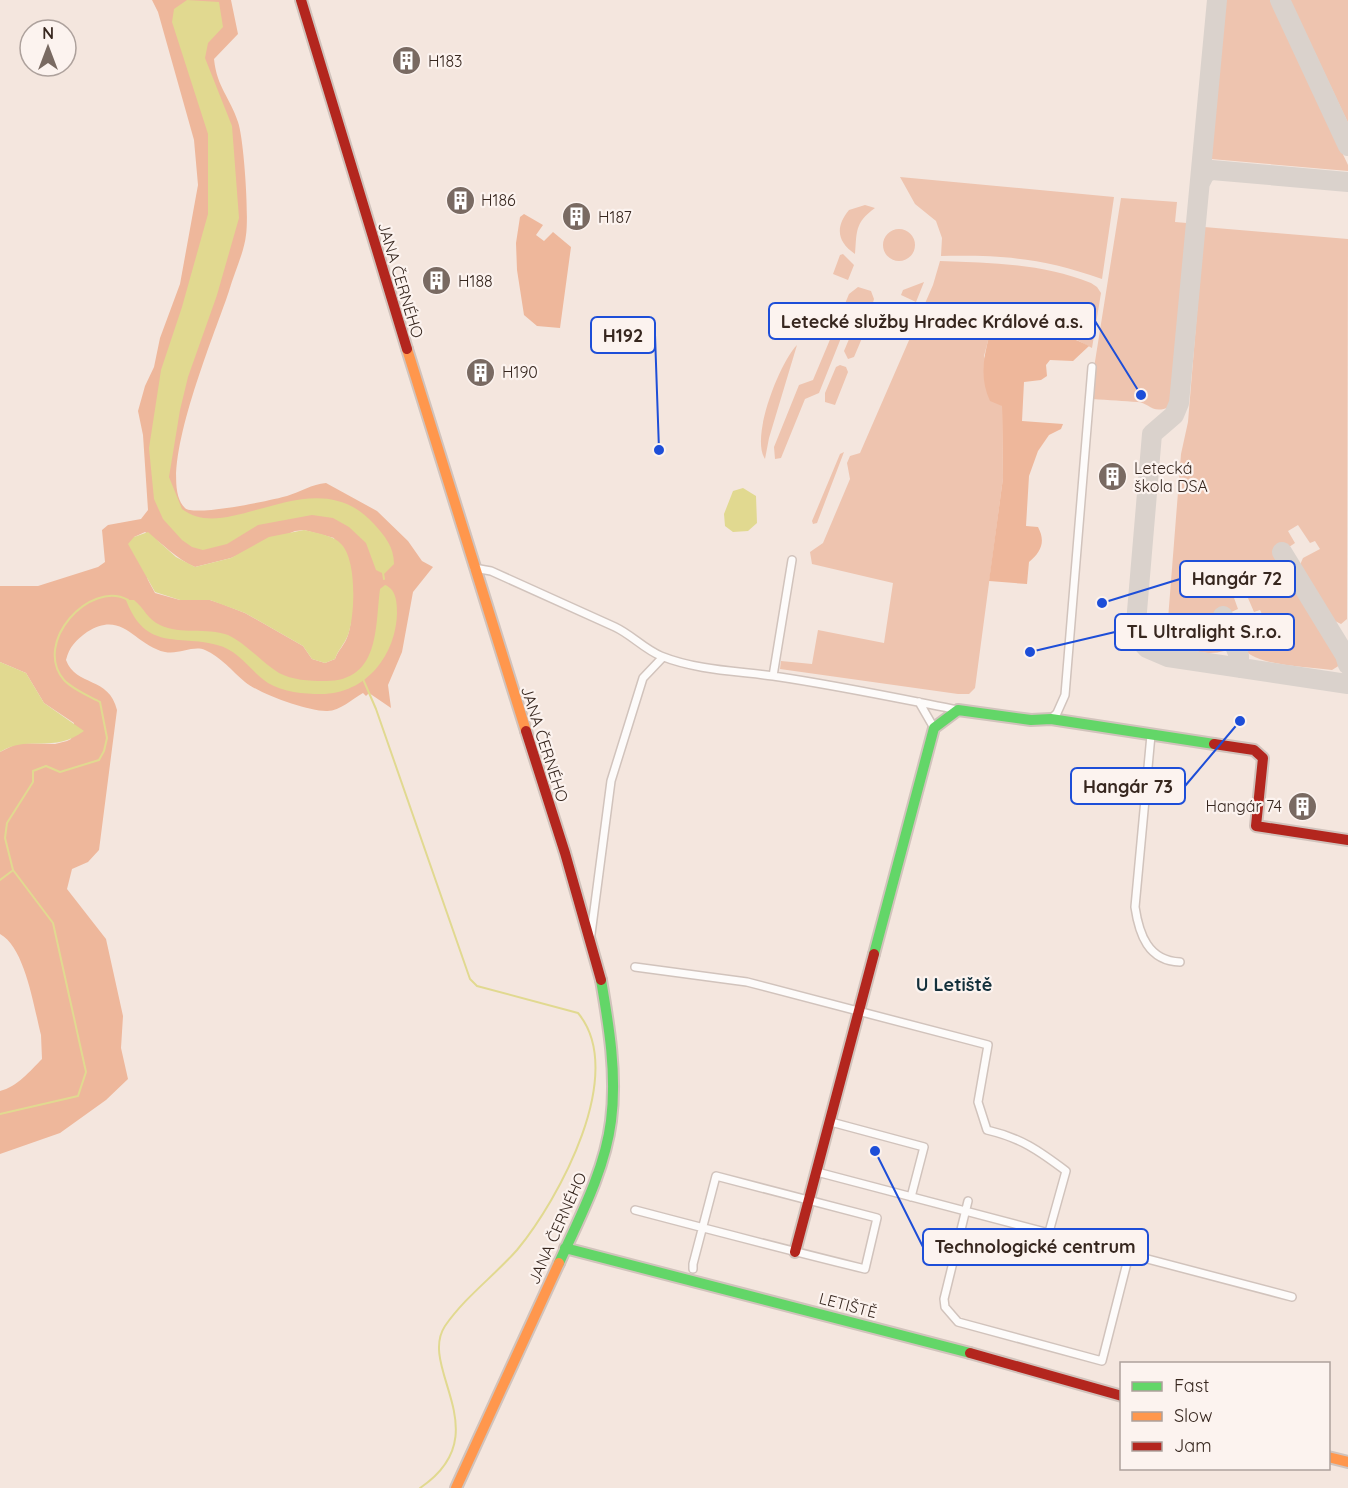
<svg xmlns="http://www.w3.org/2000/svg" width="1348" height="1488" font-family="Quicksand,sans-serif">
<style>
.green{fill:#eec4af}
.forest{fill:#eeb79b;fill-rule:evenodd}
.water{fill:#e1d990}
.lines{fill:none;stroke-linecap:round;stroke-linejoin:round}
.stream{stroke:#e1d990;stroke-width:2}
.taxiway{stroke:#dad2cc;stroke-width:20}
.street-casing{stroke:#d1c3bc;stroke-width:10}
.fast-casing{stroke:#d1c3bc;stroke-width:14}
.slow-casing{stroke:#d1c3bc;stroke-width:14}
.jam-casing{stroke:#d1c3bc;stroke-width:14}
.street{stroke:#fdfbfa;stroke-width:7}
.fast{stroke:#63d668;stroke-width:10}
.slow{stroke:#ff974d;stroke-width:10}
.jam{stroke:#b3261e;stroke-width:10}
.labels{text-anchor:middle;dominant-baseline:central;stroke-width:4.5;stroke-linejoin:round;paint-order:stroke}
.poi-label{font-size:16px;fill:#37271f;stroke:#fcf3ef;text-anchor:start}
.street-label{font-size:16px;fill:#37271f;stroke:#fcf3ef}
.neighbourhood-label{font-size:18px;font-weight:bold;fill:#13303b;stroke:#fcf3ef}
.leader{fill:none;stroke:#1d4ed8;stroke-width:2}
.callout-dot{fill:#1d4ed8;stroke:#fcf3ef;stroke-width:2}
.callout{fill:#fcf3ef;stroke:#1d4ed8;stroke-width:2}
.callout-label{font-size:18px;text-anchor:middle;font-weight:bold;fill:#37271f}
</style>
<rect width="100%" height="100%" fill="#f4e6de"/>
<!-- green -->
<path class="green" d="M1226,0H1270L1348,165V171L1211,159Z
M1290,0H1348V123Z
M900,177L1114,197L1102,279C1043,258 1004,255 941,256L942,238L936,221L915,204Z
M1121,198L1177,202L1175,222L1187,223L1172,401L1169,407C1152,415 1149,402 1137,402C1125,401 1108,400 1093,399L1090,393Z
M865,205L875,208C854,223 857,233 855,254C837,242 835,227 849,210Z
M1204,227L1348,239L1347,619L1341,624L1331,619L1299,567L1303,558L1320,549L1315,541L1310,543L1298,525L1288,531L1295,543L1277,555L1339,653L1340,665L1332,670C1311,667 1269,666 1251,655C1242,650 1240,640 1237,631L1263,616L1260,610L1254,612L1245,591L1233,595L1238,609L1218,618L1227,640L1224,651C1205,657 1177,649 1167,632L1181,454L1188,422Z
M883 245a16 16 0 1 1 32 0a16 16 0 1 1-32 0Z
M843,254L854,265L848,280L833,274L840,255Z
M940,261C991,263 1042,263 1091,283L1097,287L1101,293L1092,348L1073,338L1047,336L1029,339L1000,335L989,337L984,356L1002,406L1003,478L975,688L969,694H958L780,669L781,661L812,664L818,630L884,643L893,583L812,564L810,552L823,543L850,479L847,463L850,456L860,453L933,285Z
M924,282L916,302L901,295L903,290Z
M858,287L871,291L874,299L872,306L856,312L847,321L837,323L849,294Z
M861,319L868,324L854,357L848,359L844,351L855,325Z
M834,330H843V333L819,393L805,399L781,458L775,459L774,447L799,385L813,380Z
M797,345L769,438L765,459C750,437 780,362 797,345Z
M840,365L846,367L848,372L835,405L825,402V393L836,367Z
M844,452L817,523L813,524L812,521L840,454Z"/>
<!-- forest -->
<path class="forest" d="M152,0H231L238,34L214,59C217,88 230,97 238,122C244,139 249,216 246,235C244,253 234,273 229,291C217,329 153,478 185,508C194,517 273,500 287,496C300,492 312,484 326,483L377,511L408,541L422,561L433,567L413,592L402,652L388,685L391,708L369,693L366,696L363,693C352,699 339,712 326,711C307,711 260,694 245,682C233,672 220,656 205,650C193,645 179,655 165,652C134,645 123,609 87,632C76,640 69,647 66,660C76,687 109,676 117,710L99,850L88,862L72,869L67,889L106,939L123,1016L121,1048L128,1079L106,1100L60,1133L0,1154V1091C17,1087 30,1071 42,1059L41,1035C34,1008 25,947 0,934V752L18,743L55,744L67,741L71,739L74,723L44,703L26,673L0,662V586H38L98,567L105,562L102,530L108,525L141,519L148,510L143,435L138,411L145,386L154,367L160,338L180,284L198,185L194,140L158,12ZM304,530L334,538C342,569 358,604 348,635C345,645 338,650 335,659L325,663L312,659L303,646L245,613L222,604L210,600H180L155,593L148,580L134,537L145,532C163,543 176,559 195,567L231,558L295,531Z
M524,214L543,225L536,235L544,241L553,232L571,247L560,328L537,326L524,315L517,270L516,243L520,217Z
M1000,335C1009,336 1018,340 1028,339C1057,339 1060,331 1089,346L1073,361L1050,360L1046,365L1047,376L1041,380L1024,382L1022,421L1063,424L1061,429L1049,435L1038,451L1029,476L1026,526L1038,527C1046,542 1041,552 1029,562L1027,584L989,581L1003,478L1002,406L990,401C980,380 983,359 989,337Z"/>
<!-- water -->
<path class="water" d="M187,0L219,2L223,27L208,43L205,58L232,126L239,218L217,295L188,377L180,410L169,477L182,509C229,546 314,457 374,524C385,536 394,547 394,564L384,574L376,570L366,543L349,527L333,518L312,515L258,525L227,544L203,550L192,547L182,540L163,519L154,499L149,448L161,370L182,307L208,214V134L172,22L174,9Z
M743,488L756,496L757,523L748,531L733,532L725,526L724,514L733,491Z
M304,530C316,533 334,535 342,545C357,562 355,615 348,635C344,645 338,650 335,659L325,663L312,659L303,646L245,613L210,600H180L155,592L128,544L134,537L148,532L176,557L195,567L231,558L269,537Z
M385,585C396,589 397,602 397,613C396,654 367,694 321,694C304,694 283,692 268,683C250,671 239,650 217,645C177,634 146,652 126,600H134C144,608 148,620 160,625C181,635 206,627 228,635C247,644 261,662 279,673C292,680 309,681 324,681C380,682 375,628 380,589Z
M0,662L26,673L44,703L84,731C53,754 30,734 0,752Z"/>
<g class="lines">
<!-- stream -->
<path class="stream" d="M383,573L384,579
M363,679L376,709L470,979L477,986L578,1013C628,1073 559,1199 517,1250C494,1276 465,1297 445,1326C417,1368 500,1434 420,1488
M0,880L12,871
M0,1114L78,1096L86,1072L53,923L13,870L5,838L7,823L33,782V771L46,766L60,772L99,760L104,751L107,738L100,702C89,696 72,689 64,680C32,643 90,579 128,600"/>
<!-- taxiway -->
<path class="taxiway" d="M1217,0L1179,403L1174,415L1152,434L1135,635L1147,648L1168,657L1348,684
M1280,0L1348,146
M1200,183L1205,173L1212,170L1348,182
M1282,552L1345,655L1348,665
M1223,616L1239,656V668"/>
<defs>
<path id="street" d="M474,568L491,571L615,627C632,635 644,649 661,656C696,670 736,671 773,676C835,685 897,698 958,710
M773,676L792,560
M919,702L934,728
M1051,719L1057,713L1065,695L1092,367
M1151,735L1135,907C1139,934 1148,961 1180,962
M591,934L611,781L643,678L663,657
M635,967L747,982L988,1045L978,1102L987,1130C1021,1138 1038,1150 1066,1171L1049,1232
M831,1122L924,1147L911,1197
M817,1172L1292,1297
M968,1201L944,1299L945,1307L958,1322L1102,1361L1129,1255
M635,1210C711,1230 788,1250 865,1269L877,1218L716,1176L693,1264V1269"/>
<path id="fast" d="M874,954L934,728L958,710L1031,720L1051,719L1214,744
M565,1248L970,1353
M559,1263C579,1219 605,1170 611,1121C617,1074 609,1026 601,980"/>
<path id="slow" d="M407,349L526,731
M1328,1457L1348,1462
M456,1488L559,1263"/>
<path id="jam" d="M301,0L407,349
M526,731L565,853L601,980
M1214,744L1254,750L1263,758L1256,826L1348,840
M795,1252L874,954
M970,1353L1122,1396"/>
</defs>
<!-- street casing -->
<use href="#street" class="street-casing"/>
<!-- fast casing -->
<use href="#fast" class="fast-casing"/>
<!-- slow casing -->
<use href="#slow" class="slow-casing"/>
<!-- jam casing -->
<use href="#jam" class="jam-casing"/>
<!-- street -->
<use href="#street" class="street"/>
<!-- fast -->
<use href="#fast" class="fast"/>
<!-- slow -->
<use href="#slow" class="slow"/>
<!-- jam -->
<use href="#jam" class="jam"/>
</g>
<!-- icons -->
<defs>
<symbol id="building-disc" viewBox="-11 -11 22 22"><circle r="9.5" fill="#796a62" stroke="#fcf3ef"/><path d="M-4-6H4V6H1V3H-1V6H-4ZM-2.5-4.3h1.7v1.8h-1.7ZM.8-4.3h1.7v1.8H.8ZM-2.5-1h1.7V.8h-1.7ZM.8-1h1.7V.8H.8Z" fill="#fff"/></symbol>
</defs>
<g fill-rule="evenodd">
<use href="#building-disc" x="390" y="44" width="33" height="33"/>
<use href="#building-disc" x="444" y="184" width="33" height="33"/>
<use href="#building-disc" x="560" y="200" width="33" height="33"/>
<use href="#building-disc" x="420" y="264" width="33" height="33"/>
<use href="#building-disc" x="464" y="356" width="33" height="33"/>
<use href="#building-disc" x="1096" y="460" width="33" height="33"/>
<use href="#building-disc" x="1286" y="790" width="33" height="33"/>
</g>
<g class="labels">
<!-- poi labels -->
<g class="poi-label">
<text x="428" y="61">H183</text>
<text x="481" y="200">H186</text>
<text x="598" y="217">H187</text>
<text x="458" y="281">H188</text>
<text x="502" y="372">H190</text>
<text x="1134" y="468">Letecká<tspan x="1134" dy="18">škola DSA</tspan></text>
<text x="1282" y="806" text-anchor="end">Hangár 74</text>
</g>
<!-- street labels -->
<g class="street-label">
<text transform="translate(401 280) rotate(73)">JANA ČERNÉHO</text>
<text transform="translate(545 744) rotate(72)">JANA ČERNÉHO</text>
<text transform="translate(557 1228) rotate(-66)">JANA ČERNÉHO</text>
<text transform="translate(848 1305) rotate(15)">LETIŠTĚ</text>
</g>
<!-- neighbourhood labels -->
<g class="neighbourhood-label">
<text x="954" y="984">U Letiště</text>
</g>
</g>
<!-- callouts -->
<path class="leader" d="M1141 395L1095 321M659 450L655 335M1102 603L1180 579M1030 652L1115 632M1240 721L1185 786M875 1151L923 1247"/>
<g class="callout-dot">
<circle cx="1141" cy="395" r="6"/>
<circle cx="659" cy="450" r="6"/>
<circle cx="1102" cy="603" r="6"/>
<circle cx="1030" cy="652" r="6"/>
<circle cx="1240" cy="721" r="6"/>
<circle cx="875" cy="1151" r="6"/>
</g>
<g class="callout">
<rect x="769" y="303" width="326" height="36" rx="6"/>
<rect x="591" y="317" width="64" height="36" rx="6"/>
<rect x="1180" y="561" width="115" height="36" rx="6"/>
<rect x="1115" y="614" width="179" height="36" rx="6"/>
<rect x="1071" y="768" width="114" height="36" rx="6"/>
<rect x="923" y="1229" width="225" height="36" rx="6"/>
</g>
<g class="callout-label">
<text x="932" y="328">Letecké služby Hradec Králové a.s.</text>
<text x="623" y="342">H192</text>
<text x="1237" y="585">Hangár 72</text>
<text x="1204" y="638">TL Ultralight S.r.o.</text>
<text x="1128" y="793">Hangár 73</text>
<text x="1035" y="1253">Technologické centrum</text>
</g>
<!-- legend -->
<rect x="1120" y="1362" width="210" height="108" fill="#fcf3ef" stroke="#ada19c" stroke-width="1.5"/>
<rect x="1132" y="1382" width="30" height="9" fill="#63d668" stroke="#ada19c" stroke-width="1.5"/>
<text x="1174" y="1392" font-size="18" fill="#37271f">Fast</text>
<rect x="1132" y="1412" width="30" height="9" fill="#ff974d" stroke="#ada19c" stroke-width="1.5"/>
<text x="1174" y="1422" font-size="18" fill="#37271f">Slow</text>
<rect x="1132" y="1442" width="30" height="9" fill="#b3261e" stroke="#ada19c" stroke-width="1.5"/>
<text x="1174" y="1452" font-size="18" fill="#37271f">Jam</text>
<!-- north arrow -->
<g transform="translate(48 48)"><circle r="28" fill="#fcf3ef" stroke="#ada19c" stroke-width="1.5"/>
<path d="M0-4.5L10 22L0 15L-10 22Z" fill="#796a62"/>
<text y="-9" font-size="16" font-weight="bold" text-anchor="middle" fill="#37271f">N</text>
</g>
</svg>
